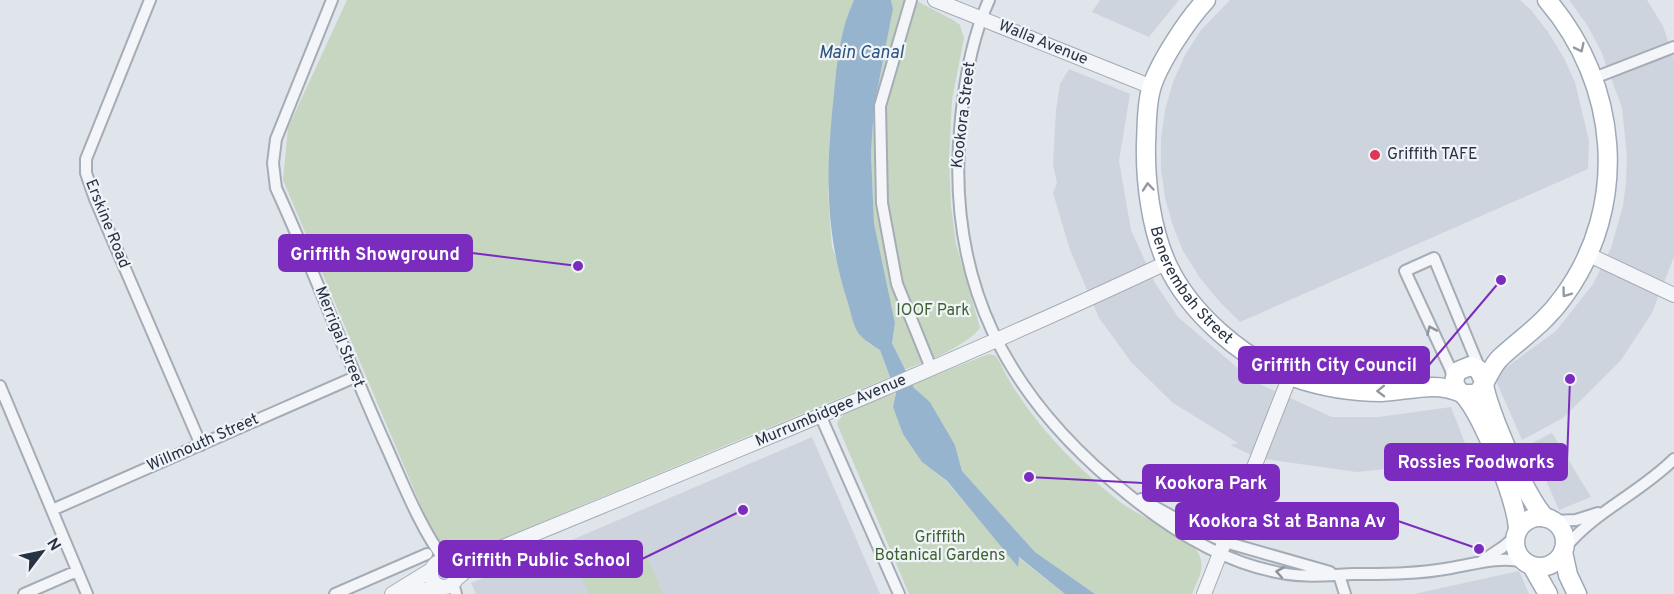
<svg xmlns="http://www.w3.org/2000/svg" width="1674" height="594" font-family="Overpass,sans-serif">
<style>
.built{fill:#ced4dd}
.green{fill:#c6d6c0}
.water{fill:#97b4cf}
.lines{fill:none;stroke-linecap:round;stroke-linejoin:round}
.minor-casing{stroke:#a5acb6;stroke-width:14}
.tertiary-casing{stroke:#a5acb6;stroke-width:16}
.primary-casing{stroke:#9ea9b8;stroke-width:21}
.minor{stroke:#f4f5f9;stroke-width:10}
.tertiary{stroke:#f4f5f9;stroke-width:14}
.primary{stroke:#fff;stroke-width:18}
.oneway{stroke:#9398a2}
.oneway2{stroke:#8e949e}
.poi-dot{fill:#dd3855;stroke:#f0f4f8;stroke-width:2}
.labels{text-anchor:middle;dominant-baseline:central;stroke-width:4.5;stroke-linejoin:round;paint-order:stroke}
.street-label{font-size:16px;fill:#273244;stroke:#f0f4f8}
.poi-label{font-size:16px;fill:#273244;stroke:#f0f4f8;text-anchor:start}
.park-label{font-size:16px;fill:#3d6232;stroke:#f0f4f8}
.water-label{font-size:18px;font-style:italic;fill:#2c537d;stroke:#f0f4f8}
.leader{fill:none;stroke:#7b2cbf;stroke-width:2}
.callout-dot{fill:#7b2cbf;stroke:#f0f4f8;stroke-width:2}
.callout{fill:#7b2cbf;stroke:#7b2cbf;stroke-width:2}
.callout-label{font-size:18px;text-anchor:middle;font-weight:bold;fill:#fff}
</style>
<rect width="100%" height="100%" fill="#e0e5eb"/>
<!-- built -->
<path class="built" d="M1100,0H1179L1149,37L1092,12Z
M1230,0H1520L1531,10L1548,32L1564,58L1575,82L1589,141L1588,169L1240,322L1219,301L1200,278L1183,251L1173,226L1165,198L1161,169V139L1165,110L1173,82L1185,55L1201,30Z
M1569,0H1647L1663,26L1674,59V257L1652,313L1621,360L1563,418L1522,440L1494,376L1556,331L1593,284L1611,248L1623,206L1626,182L1627,157L1622,108L1601,51L1587,25Z
M1069,69L1130,94L1119,161L1131,230L1155,283L1178,317L1253,381L1332,417H1379L1451,407L1470,456L1443,463L1357,472L1258,458L1230,445L1238,443L1173,403L1132,363L1099,318L1070,250L1053,193L1057,183L1053,165L1056,110L1060,84Z
M1552,433L1591,497L1559,510L1530,444Z
M812,437L880,594H476L471,583Z
M1519,571L1529,594H1414Z"/>
<!-- green -->
<path class="green" d="M347,0H854L848,14L828,191L830,223L832,247L868,343L880,350L890,377L461,556L440,551L283,180L288,128Z
M891,0H915L953,20L960,25L964,38L952,100L949,160L951,206L956,244L980,328C967,346 925,362 904,370L892,343L895,323L874,223L871,153L874,107L893,9Z
M989,354L996,356C1002,365 1006,376 1012,385C1039,429 1079,470 1120,502C1137,515 1187,537 1197,551C1207,566 1198,579 1192,594H1095L1052,564L1035,552L962,471L955,445L930,402L915,390L912,384Z
M896,393L893,407L922,462L946,481L1018,565V557L1065,594H909L837,424C844,406 878,398 896,393Z
M641,542L663,594H589L578,569Z"/>
<!-- water -->
<path class="water" d="M854,0H891L893,9L874,107L871,153L874,223L895,323L892,343L914,388L930,402L955,445L962,471L1035,552L1095,594H1065L1019,557L1018,567L947,481L922,462L903,434L893,407L896,393L880,350C872,345 865,341 859,334C853,326 851,313 848,303C824,229 826,170 834,94C837,62 840,30 854,0Z"/>
<g class="lines">
<defs>
<path id="minor" d="M150,0L86,159V173L95,199L201,445
M332,0L276,139L273,163L276,188C315,273 348,362 387,448C404,486 420,527 445,561
M911,0L880,106L882,203L897,284L931,368
M989,0C972,37 965,78 961,118C944,280 1005,397 1130,496C1173,531 1221,561 1276,572C1302,578 1327,575 1354,574C1386,574 1419,574 1451,568C1475,564 1499,556 1524,562
M1594,78L1674,47
M1454,380L1450,368L1405,271L1434,258L1481,372
M0,386L87,594
M821,417L899,594
M1141,499L1191,527L1225,542L1330,572
M52,510L355,377
M1554,521L1576,520L1598,513
M1565,548C1595,511 1640,493 1674,459
M1482,561L1503,547L1516,536
M1339,575L1345,594
M453,583L456,594
M24,594L77,571
M335,594L427,554"/>
<path id="tertiary" d="M935,0L1152,87
M1587,254L1674,295
M431 574a13 13 0 1 1 26 0a13 13 0 1 1-26 0Z
M447,561L485,553
M454,581L480,559L493,551C718,458 945,367 1166,263
M392,594L431,570
M401,594L440,587
M1204,594L1290,376"/>
<g id="primary">
<path id="s1" d="M1206,0C1188,19 1158,64 1151,89C1146,107 1147,125 1146,143C1145,181 1151,229 1167,264C1189,312 1243,360 1293,377C1322,387 1352,392 1382,392C1408,391 1434,381 1459,392"/>
<path d="M1484,381L1478,369L1470,366L1458,371C1452,380 1454,388 1463,394H1476C1486,386 1489,368 1501,357C1524,336 1545,323 1564,296C1630,205 1619,84 1547,0"/>
<path d="M1484,383C1486,407 1528,503 1546,518"/>
<path d="M1463,394C1483,416 1516,499 1518,529"/>
<circle cx="1540" cy="542" r="25"/>
<path d="M1563,552L1568,575L1577,594"/>
<path d="M1532,566L1548,594"/>
</g>
</defs>
<!-- minor casing -->
<use href="#minor" class="minor-casing"/>
<!-- tertiary casing -->
<use href="#tertiary" class="tertiary-casing"/>
<!-- primary casing -->
<use href="#primary" class="primary-casing"/>
<!-- minor -->
<use href="#minor" class="minor"/>
<!-- tertiary -->
<use href="#tertiary" class="tertiary"/>
<!-- primary -->
<use href="#primary" class="primary"/>
</g>
<!-- one-way arrows -->
<defs><path id="oneway-chevron" d="M-2-3.5L2.5 0L-2 3.5" fill="none" stroke-width="1.6" stroke-linecap="round" stroke-linejoin="round" transform="scale(1.5)"/></defs>
<g class="oneway">
<use href="#oneway-chevron" transform="translate(1580 48) rotate(64)"/>
<use href="#oneway-chevron" transform="translate(1148 187) rotate(-95)"/>
<use href="#oneway-chevron" transform="translate(1566 293) rotate(126)"/>
<use href="#oneway-chevron" transform="translate(1381 391) rotate(179)"/>
</g>
<g class="oneway2">
<use href="#oneway-chevron" transform="translate(1431 330) rotate(-114)"/>
<use href="#oneway-chevron" transform="translate(1280 572) rotate(-170)"/>
</g>
<!-- markers -->
<circle class="poi-dot" cx="1375" cy="155" r="6"/>
<g class="labels">
<!-- street labels -->
<g class="street-label">
<text transform="translate(1043 43) rotate(22)">Walla Avenue</text>
<text transform="translate(964 115) rotate(-83)">Kookora Street</text>
<text transform="translate(107 224) rotate(68)">Erskine Road</text>
<text stroke="none"><textPath href="#s1" startOffset="314">Benerembah Street</textPath></text>
<text transform="translate(339 337) rotate(68)">Merrigal Street</text>
<text transform="translate(831 411) rotate(-23)">Murrumbidgee Avenue</text>
<text transform="translate(203 443) rotate(-24)">Willmouth Street</text>
</g>
<!-- poi labels -->
<g class="poi-label">
<text x="1387" y="155">Griffith TAFE</text>
</g>
<!-- park labels -->
<g class="park-label">
<text x="933" y="311">IOOF Park</text>
<text x="940" y="538">Griffith<tspan x="940" dy="18">Botanical Gardens</tspan></text>
</g>
<!-- water labels -->
<g class="water-label">
<text x="861" y="53">Main Canal</text>
</g>
</g>
<!-- callouts -->
<path class="leader" d="M578 266L472 253M1501 280L1429 365M1570 379L1567 462M1029 477L1143 483M1479 549L1398 521M743 510L642 559"/>
<g class="callout-dot">
<circle cx="578" cy="266" r="6"/>
<circle cx="1501" cy="280" r="6"/>
<circle cx="1570" cy="379" r="6"/>
<circle cx="1029" cy="477" r="6"/>
<circle cx="1479" cy="549" r="6"/>
<circle cx="743" cy="510" r="6"/>
</g>
<g class="callout">
<rect x="279" y="235" width="193" height="36" rx="6"/>
<rect x="1239" y="347" width="190" height="36" rx="6"/>
<rect x="1385" y="444" width="182" height="36" rx="6"/>
<rect x="1143" y="465" width="136" height="36" rx="6"/>
<rect x="1176" y="503" width="222" height="36" rx="6"/>
<rect x="439" y="541" width="203" height="36" rx="6"/>
</g>
<g class="callout-label">
<text x="375" y="260">Griffith Showground</text>
<text x="1334" y="371">Griffith City Council</text>
<text x="1476" y="468">Rossies Foodworks</text>
<text x="1211" y="489">Kookora Park</text>
<text x="1287" y="527">Kookora St at Banna Av</text>
<text x="541" y="566">Griffith Public School</text>
</g>
<!-- north arrow -->
<g transform="translate(42 552) rotate(58)" stroke="#f0f4f8" stroke-width="4.5" paint-order="stroke">
<path d="M0-4.5L10 22L0 15L-10 22Z" fill="#273244"/>
<text y="-9" font-size="16" font-weight="bold" text-anchor="middle" fill="#273244">N</text>
</g>
</svg>
